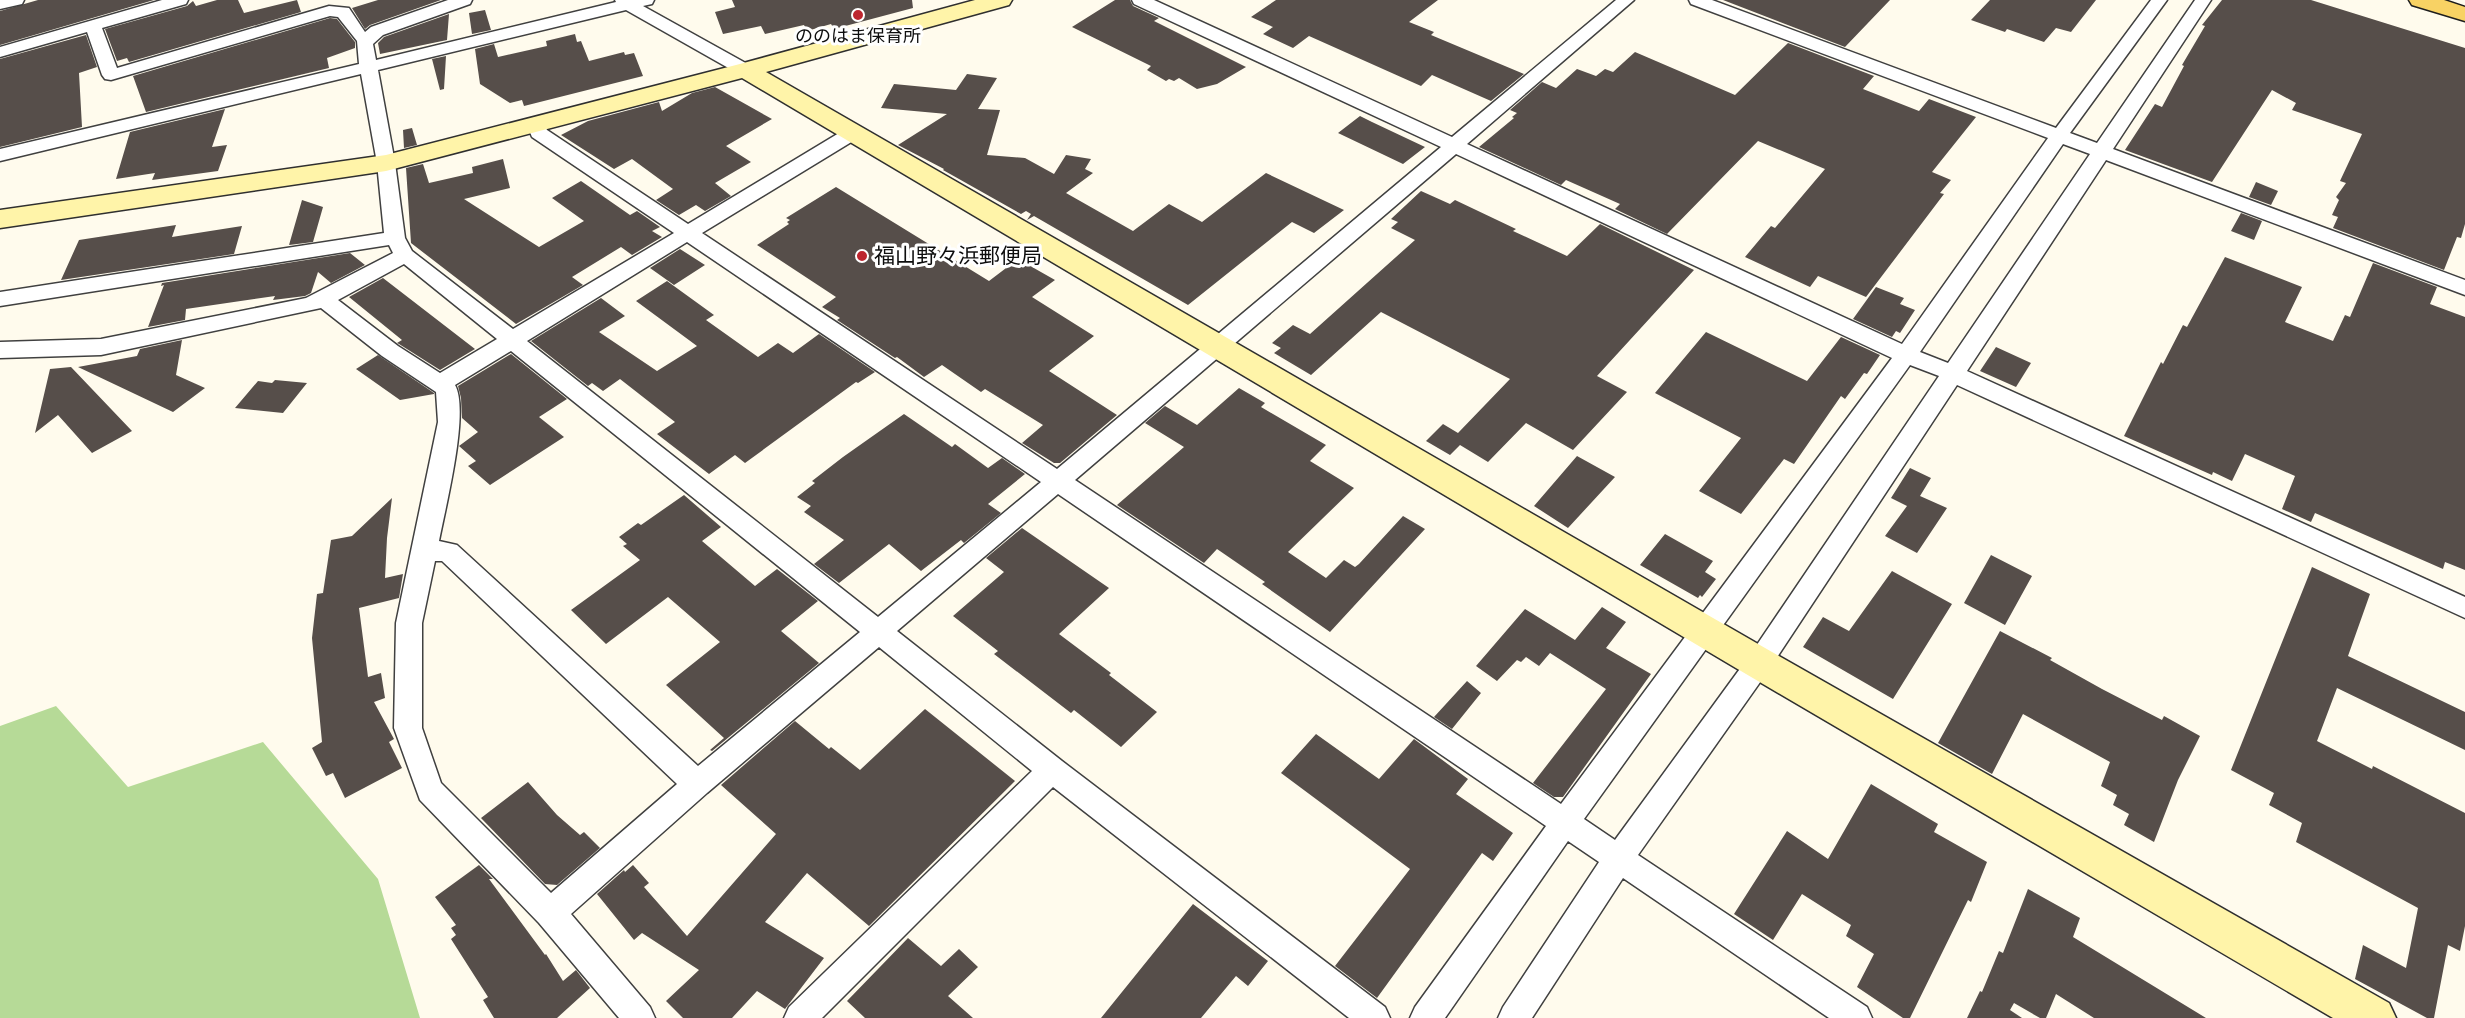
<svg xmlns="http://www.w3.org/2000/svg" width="2465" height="1018" font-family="'Roboto Serif','Noto Sans JP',serif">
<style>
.forest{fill:#b6da97}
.building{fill:#564e4a}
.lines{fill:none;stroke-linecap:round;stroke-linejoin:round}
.street-casing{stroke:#404040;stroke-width:3}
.secondary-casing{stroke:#2f2f2f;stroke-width:3}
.primary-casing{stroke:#1e1e1e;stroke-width:3}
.street{fill:#fff;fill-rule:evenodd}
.secondary{fill:#fff4a9;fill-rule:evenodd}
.primary{fill:#f8d264;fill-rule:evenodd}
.poi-dot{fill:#bd252e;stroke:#fff;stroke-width:2}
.labels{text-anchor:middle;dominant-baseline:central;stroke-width:6;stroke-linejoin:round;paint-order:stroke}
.far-poi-label{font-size:18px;fill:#0d0d0d;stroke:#fff}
.poi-label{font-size:21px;fill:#0d0d0d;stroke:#fff;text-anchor:start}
</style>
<rect width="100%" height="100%" fill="#fffbed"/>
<!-- forest -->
<path class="forest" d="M56,706L128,787L263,742L378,879L420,1018H0V726Z"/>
<!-- building -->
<path class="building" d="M38,0H154L0,45V11Z
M217,0H238L244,13L297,0L301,12L129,62L127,58L117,61L105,29L187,6L193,1L196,6Z
M378,0H441L370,25L365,29L352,8Z
M732,0H912L913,8L834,29L831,24L807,31L804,25L765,34L761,26L723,34L715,12L735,7Z
M1115,0H1130L1133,6L1159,18L1154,21L1246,67L1217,84L1197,89L1179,78L1174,81L1169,79L1166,81L1147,70L1151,66L1072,27Z
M1276,0H1438L1409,22L1434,32L1431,35L1524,74L1491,101L1432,75L1421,86L1309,36L1293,48L1263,34L1273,27L1251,17Z
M1723,0H1890L1845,47Z
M1990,0H2096L2071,32L2056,28L2044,42L2007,29L2005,32L1971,20Z
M2222,0H2311L2465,48V224L2461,238L2457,237L2444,270L2333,228L2338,217L2332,215L2339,200L2336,197L2346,183L2340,181L2362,134L2292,110L2296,103L2272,90L2212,182L2125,150L2155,104L2162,107L2184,66L2182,65L2205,26L2202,25Z
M485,10L491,30L472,34L469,13Z
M449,14L447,40L380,54L378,43L384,37Z
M330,18L337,19L355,42V48L327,58L329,68L146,112L133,76Z
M575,34L577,42L581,41L589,61L624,52L625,55L634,53L643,76L524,106L522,100L510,103L480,84L475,49L494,44L498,57L547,46L546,41Z
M86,35L97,67L79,73L82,127L0,147V59Z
M1788,43L1874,76L1863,89L1919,111L1929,99L1976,117L1932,172L1951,180L1940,193L1944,194L1866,297L1818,276L1810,287L1745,257L1771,226L1775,228L1825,169L1758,141L1667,234L1615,209L1620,204L1566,180L1561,185L1479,147L1514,118L1512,117L1517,113L1510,110L1542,82L1556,88L1577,69L1596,76L1605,69L1613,72L1635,52L1735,95Z
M446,56L444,89L440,90L432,59Z
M967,74L997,78L978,109L1000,110L987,155L1025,158L1054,174L1066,155L1091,159L1085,169L1093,173L1066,193L1133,231L1169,204L1202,222L1266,173L1344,210L1314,233L1292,222L1188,305L1034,216L1027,220L1031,214L1026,211L1021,214L943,170L944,169L898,145L947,114L881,108L894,84L956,90Z
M715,87L772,119L726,146L751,162L715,183L731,196L705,211L696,205L679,215L656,200L673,189L632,159L614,169L561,135L588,121L659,102L662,111L692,93Z
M225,109L212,147L227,145L218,171L152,180L155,173L116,179L130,132Z
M1360,116L1372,122L1425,147L1403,164L1338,133Z
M412,128L417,145L404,148L403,130Z
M503,159L510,188L464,199L539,247L584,221L552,198L581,181L630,215L637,211L660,227L652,231L662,237L632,255L621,247L572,277L583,285L516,324L411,243L406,168L423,164L429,183L473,173L472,167Z
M2256,182L2278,191L2271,205L2249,197Z
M836,187L989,281L1018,259L1055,280L1032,297L1094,336L1049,371L1117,415L1060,463H1054L1022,443L1043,425L985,389L981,392L942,365L924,377L897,357L895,358L837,320L840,318L822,307L836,297L757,245L789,224L787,222L790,220L786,218Z
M1421,191L1450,204L1455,200L1516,229L1513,231L1567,256L1600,224L1694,270L1597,376L1627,392L1573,450L1526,423L1488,462L1460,445L1450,455L1426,441L1443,424L1458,433L1510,379L1381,312L1311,375L1274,353L1281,348L1272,343L1293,325L1310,334L1415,240L1391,228L1398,222L1391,219Z
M302,200L323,207L313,242L289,245Z
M2241,213L2262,221L2254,240L2231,231Z
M176,225L172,237L242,226L234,254L61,280L79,240Z
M680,249L705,265L674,285L650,268Z
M350,253L365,265L331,283L318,272L311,293L305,296L273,300L275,296L186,309L185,320L148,327L164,285L161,286L162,283Z
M2225,257L2302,287L2285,322L2333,341L2345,315L2350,317L2373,263L2437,287L2430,304L2465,317V570L2445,562L2443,569L2315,513L2311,522L2282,509L2295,476L2245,454L2232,481L2213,472L2212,475L2124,436L2161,362L2163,364L2183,325L2187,327Z
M383,278L475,349L440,370L399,344L397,343L402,340L349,297Z
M667,281L714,315L706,320L758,357L778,343L793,353L819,334L875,372L858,383L856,382L745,463L735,455L709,474L657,434L675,422L620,379L603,391L592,383L588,386L531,341L601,298L625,316L599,332L657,371L697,346L636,301Z
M1876,287L1904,298L1900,304L1915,310L1900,333L1896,331L1892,337L1853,319Z
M1706,332L1807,381L1841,337L1880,355L1867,374L1864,373L1845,399L1841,396L1794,464L1784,459L1741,514L1699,491L1741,438L1655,393Z
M182,340L176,375L205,388L173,412L78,367L137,356L140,349Z
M1996,347L2031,363L2016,387L1980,371Z
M511,354L567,399L539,417L564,437L490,485L468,466L476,461L459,446L478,432L462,418L461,398L458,386Z
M378,355L434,393V394L400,400L356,369Z
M71,367L132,431L92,453L58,415L35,433L50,369Z
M275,380L307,383L283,413L235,408L258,381L272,383Z
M1239,388L1265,403L1261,407L1326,445L1310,461L1354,488L1288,552L1326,578L1344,560L1355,567L1359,564L1403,516L1425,529L1330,632L1262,584L1265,582L1217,549L1204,563L1117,505L1184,447L1145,423L1165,406L1197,425Z
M904,414L952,447L955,444L988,468L1002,458L1025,474L988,504L1001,513L964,543L961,540L921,571L889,544L839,583L814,564L844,540L804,512L811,506L797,497L815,483L812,481L843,457Z
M1577,456L1615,477L1568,528L1534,506Z
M1910,468L1931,478L1920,496L1947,508L1917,553L1885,536L1907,506L1891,498Z
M684,495L721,527L702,541L755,586L777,569L818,601L781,631L819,663L712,751L710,750L724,738L666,685L720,642L668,597L606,644L571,610L640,560L623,546L627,544L619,537L638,523L641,525Z
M392,498L387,538L385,578L403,574L399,598L359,608L368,677L381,673L385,698L374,702L394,739L389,742L402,768L345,798L333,773L326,776L312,748L322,742L312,638L317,594L323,593L331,540L352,536Z
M1022,528L1109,588L1059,634L1111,673L1109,675L1157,712L1121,747L1074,710L1071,713L994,654L998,651L953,616L1004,572L986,558Z
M1665,534L1713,561L1705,572L1716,579L1702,597L1700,595L1698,598L1640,565Z
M1991,555L2032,576L2005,625L1964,603Z
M2312,567L2370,594L2348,656L2465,712V750L2337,688L2317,741L2372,769L2373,766L2465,813V926L2460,951L2448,945L2434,1018H2427L2355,979L2363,945L2406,968L2418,908L2296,842L2302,823L2269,805L2274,793L2231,770Z
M1892,571L1952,604L1893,699L1803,647L1823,617L1849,631Z
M1602,607L1626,622L1606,648L1651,674L1563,797H1554L1533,783L1606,689L1550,653L1539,666L1526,657L1521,662L1517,660L1497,681L1476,666L1525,609L1575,640Z
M2000,631L2052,658L2050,660L2102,689L2162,720L2164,716L2200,736L2178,780L2154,842L2124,825L2129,814L2113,805L2117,795L2101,786L2110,762L2023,714L1992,774L1938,743Z
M1467,681L1481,693L1452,729L1434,717Z
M925,709L1015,781L869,926L807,873L765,922L824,958L785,1009L757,991L732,1018H683L666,1001L699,970L642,933L634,940L597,894L624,870L625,872L633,865L649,883L644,887L687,936L776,834L721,785L795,721L829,749L831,747L860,770Z
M1316,734L1379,779L1414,739L1468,779L1456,794L1513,833L1493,861L1482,853L1377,998L1335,966L1410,869L1281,773Z
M528,782L557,815L580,835L584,832L600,848L557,885L545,884L481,818Z
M1871,784L1938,824L1934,832L1987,862L1971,902L1968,900L1910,1018H1903L1857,987L1874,954L1846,936L1851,925L1802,894L1773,940L1734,914L1787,831L1828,859Z
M479,865L493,879H489L545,955L546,954L563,981L576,970L590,988L557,1018H494L483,1000L488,997L451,939L456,935L451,928L456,925L435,897Z
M2028,889L2080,918L2073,937L2206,1018H2094L2056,994L2046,1018H2040L2014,1003L2010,1010L2022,1018H1967L1980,991L1982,992L1999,951L2003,953Z
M1193,904L1268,961L1248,986L1236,976L1201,1018H1101Z
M908,938L941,966L959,949L978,967L948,996L973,1018H865L847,1001Z"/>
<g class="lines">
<defs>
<path id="street" d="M0,0H24L22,4L0,9Z
M162,0H188L186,4L102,28L117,68L329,6L349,8L365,32L371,27L448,0H472L470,4L383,35L373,44L376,60L616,2L615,0H654L652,4L643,6L751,66L754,70L751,74H739L626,10L378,70L395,163L405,238L412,251L513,329L674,233L532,137L526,123L529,119H541L547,130L688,224L844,130H858L860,134L858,138L702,233L1057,469L1441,147L1134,4L1132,0H1154L1452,137L1616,0H1634L1467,144L1902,344L2048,138L1691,4L1689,0H1712L2056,128L2151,0H2167L2070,133L2097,143L2195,0H2211L2113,149L2465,280V295L2106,160L1967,371L2465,597V618L1957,385L1768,671L1638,855L1867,1007L1872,1018H1829L1623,878L1532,1018H1498L1503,1007L1599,862L1568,841L1445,1018H1410L1415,1007L1546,826L1058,494L897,631L1062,761L1385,1007L1390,1018H1349L1053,787L822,1018H784L789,1007L1032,771L879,647L707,793L571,914L650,1007L655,1018H619L539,923L420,800L394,728L396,623L438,422L436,392L382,356L321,308L101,355L0,358V342L101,339L306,298L393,253L389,245L0,306V292L384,233L377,163L361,74L0,161V149L359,64L357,41L338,17L330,16L111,80L105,79L102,75L87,32L0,57V47ZM2063,144L2090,154L1948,363L1920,352ZM1456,154L1892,358L1561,804L1075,480ZM687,242L1041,482L878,617L527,341ZM404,264L497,339L440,373L398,346L338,300ZM511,351L860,632L698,766L457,545L439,541C445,509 470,411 455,385ZM1910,365L1939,376L1750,655L1615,840L1584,819ZM435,561H442L677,784L551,893L441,783L422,728V623Z"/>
<path id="secondary" d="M975,0H1012L1009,5L766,72L1772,652L2389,1003L2396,1018H2333L1746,674L742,78L386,171L0,228V210L386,155L736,65Z"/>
<path id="primary" d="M2409,0H2444L2465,7V21L2412,5Z"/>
</defs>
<!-- street casing -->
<use href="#street" class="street-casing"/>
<!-- secondary casing -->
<use href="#secondary" class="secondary-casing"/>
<!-- primary casing -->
<use href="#primary" class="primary-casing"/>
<!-- street -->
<use href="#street" class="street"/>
<!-- secondary -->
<use href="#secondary" class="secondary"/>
<!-- primary -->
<use href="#primary" class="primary"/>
</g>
<!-- markers -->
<g class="poi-dot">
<circle cx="858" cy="15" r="6"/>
<circle cx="862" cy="256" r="6"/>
</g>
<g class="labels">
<!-- far-poi labels -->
<g class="far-poi-label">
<text x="858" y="35">ののはま保育所</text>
</g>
<!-- poi labels -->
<g class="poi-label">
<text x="874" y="256">福山野々浜郵便局</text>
</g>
</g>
</svg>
